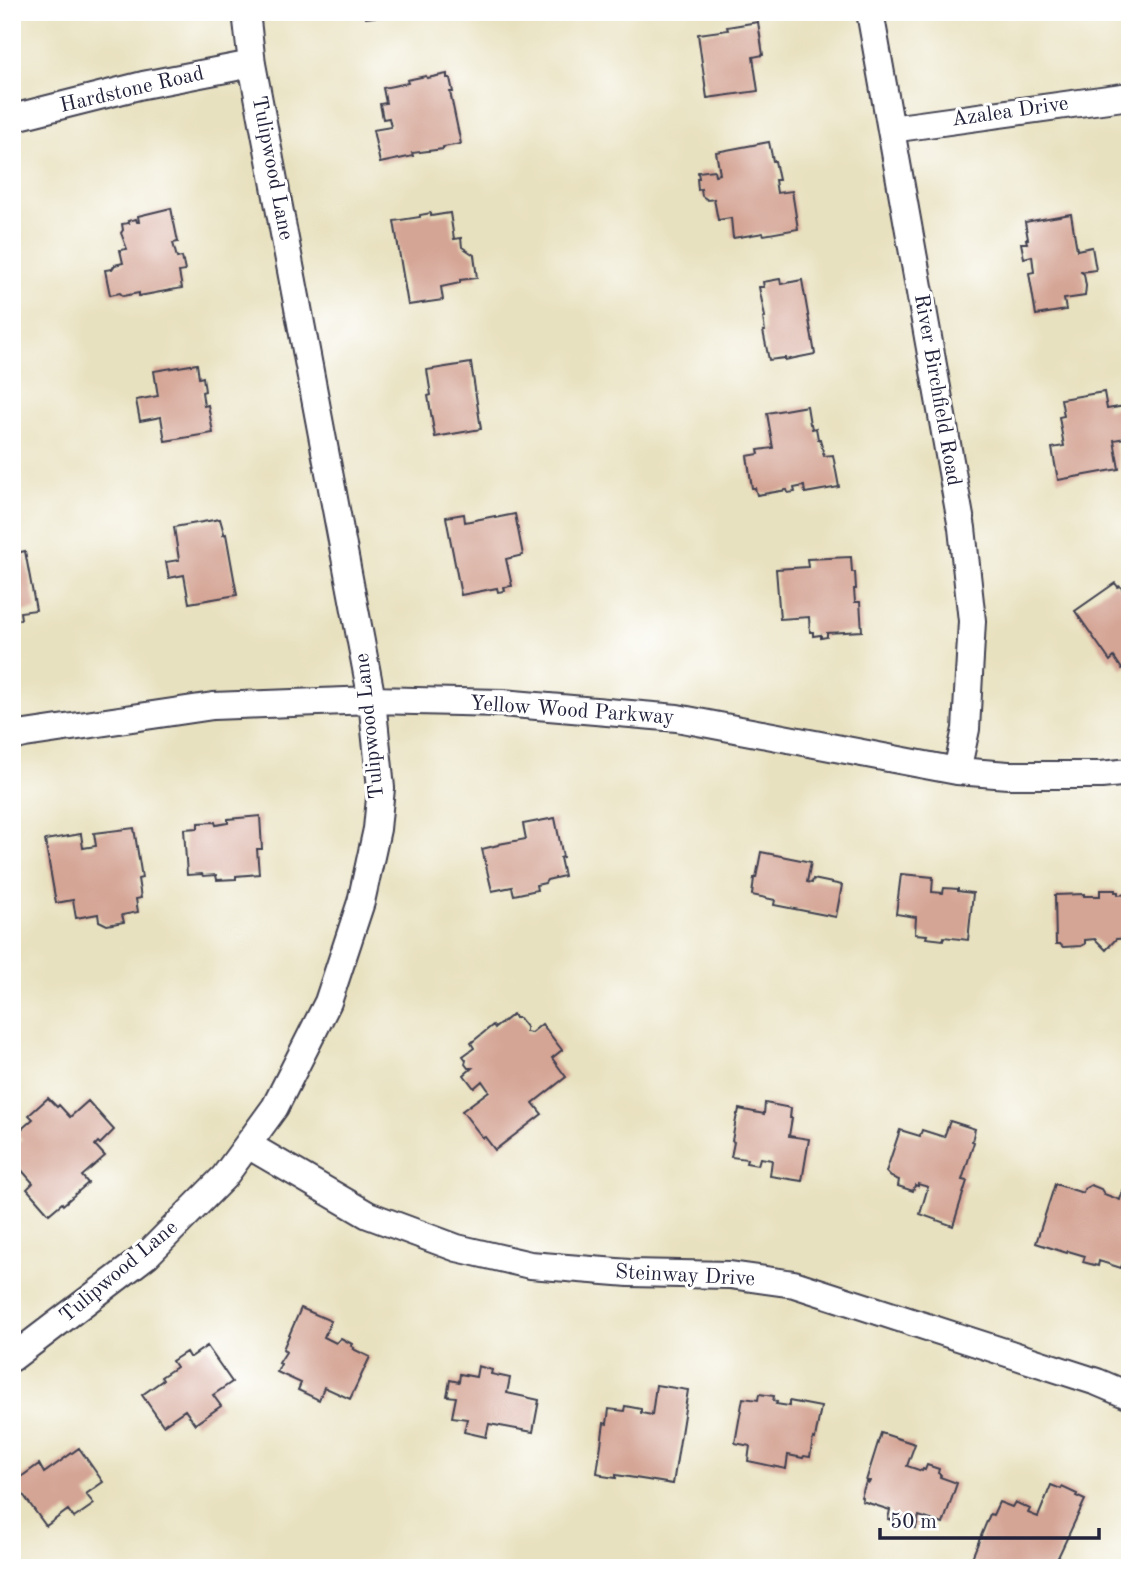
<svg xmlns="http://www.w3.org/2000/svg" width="1142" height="1580" font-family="'Old Standard TT',serif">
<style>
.building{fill:#d4a494}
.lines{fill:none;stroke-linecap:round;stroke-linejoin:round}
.minor-casing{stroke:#403f4f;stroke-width:30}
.minor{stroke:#fff;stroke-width:26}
.labels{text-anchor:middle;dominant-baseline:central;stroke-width:6;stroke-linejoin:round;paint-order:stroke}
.street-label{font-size:21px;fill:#22223b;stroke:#fff}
</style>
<rect width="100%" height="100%" fill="#fff"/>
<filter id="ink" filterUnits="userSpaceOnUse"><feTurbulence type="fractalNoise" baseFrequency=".0143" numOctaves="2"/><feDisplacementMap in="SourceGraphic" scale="14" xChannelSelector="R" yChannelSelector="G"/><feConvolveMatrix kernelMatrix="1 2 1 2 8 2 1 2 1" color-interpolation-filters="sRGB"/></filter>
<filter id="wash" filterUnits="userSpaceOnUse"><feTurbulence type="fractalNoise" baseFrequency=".00686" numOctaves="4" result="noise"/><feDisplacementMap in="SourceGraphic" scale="28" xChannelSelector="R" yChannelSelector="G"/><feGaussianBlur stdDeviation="1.57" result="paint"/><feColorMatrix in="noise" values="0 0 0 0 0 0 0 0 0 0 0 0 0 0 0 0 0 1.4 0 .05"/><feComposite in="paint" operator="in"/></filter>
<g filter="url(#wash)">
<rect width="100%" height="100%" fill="#e8e1bf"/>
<g id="blocks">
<!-- building -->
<path class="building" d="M365,12H398V14L366,18Z
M758,22L763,55L753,57L758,91L707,98L698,34L728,30L727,27Z
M447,74V78H450L453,92H450L461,144L443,147V149L412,153L413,156L380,163L373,130L391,127L389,118L383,119L380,104L386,103L383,88L408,83L407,80L426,76L427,78Z
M769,142L773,161H775L779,180H775L777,193L792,191L798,229L764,235L763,233L733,238L731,218L718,220L714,199L708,200L702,196L701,189L698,190L697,178H699L698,172L714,170L715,175L720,174L716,152Z
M171,208L178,242L173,243L177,258L182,257L185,271L179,272L182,288L139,296V293L123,296L120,293L110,295L105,270L112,269L115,265L123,263L120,250L127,249L121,233L123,230L122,224L129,223L128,221L136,219L137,222H139L138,216Z
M431,213V216L450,213L454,239L461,238L462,247L474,255L477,278L460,280V283L441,287L443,300L408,305L394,221L420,217V215Z
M1071,214L1077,250L1092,247L1096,270L1081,272L1084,274L1086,286L1085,296L1064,299L1066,310L1036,315L1029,273L1034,272L1032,256L1024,258L1021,243H1027L1026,239H1028L1025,222Z
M780,279L781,284L802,280L815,354L785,360V358L769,360L763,331H765L763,318L765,317L759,287H764L763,282Z
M471,363L481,429L435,437L428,396L431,395L427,370Z
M197,364L199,378L203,377L205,391L202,392L204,406L208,405L213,433L165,441L161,417L140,421L136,400L158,396L154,371Z
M1104,392L1107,409L1125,406L1130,437L1114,440L1119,469L1058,480L1052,448L1064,446L1059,417L1064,416L1061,399Z
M807,406L810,424H811L812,429L816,428L818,439H820L824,456L833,455L839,487L805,493L804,486L794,488L795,492L788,493L787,490L757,495L755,488H752L747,456L759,454L758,450L773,448L767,413Z
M464,514L465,522L495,516V518L515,514L523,555L506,559L512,586L504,587L505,591L498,592L497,588L461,595L446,517Z
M220,519L224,533L223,535L226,534L237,595L189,603L184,575L169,578L166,562L179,560L174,527Z
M25,551L36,610L20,612L21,619L12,621V554Z
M851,557L852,572H855L856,589H854L855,602H860L862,631L827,633V637L821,638V635L813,636V632H810L809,617L780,619L776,569L808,567L807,559Z
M1115,583L1118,587L1120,586L1130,599V664L1122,669L1114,657L1110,661L1075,611Z
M260,816L262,849H257L259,874L236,876V879L217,880L216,875L203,876L202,874L187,875L184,829L198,828V823L215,822L216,825L228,823V819Z
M555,818L563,857L560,858L564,876L547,880L545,883L536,885L537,890L514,895L512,887L492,891L482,849L498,845L499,844L526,839L523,824Z
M134,828L142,878L138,879L141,898L136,899L138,912L122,915L124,922L107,925L99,921L98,914L76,918L73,900L56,903L45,840L81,834L83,848L96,846L94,833Z
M761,852L811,862L807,882L812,883L813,879L842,885L836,917L774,905L775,900L752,895L754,878H756Z
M901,874L933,877L932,892L943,893L944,888L958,889V891L973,893L968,940L944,937L943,940L926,938L927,935L915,934L916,917L896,914Z
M1100,890H1115V892H1118V895L1130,894V938L1116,939L1106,950L1095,939L1085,940V944L1081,946L1063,947L1060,944H1056L1055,895L1084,894V896H1100Z
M513,1014L515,1018H519L526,1027V1032L531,1033L542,1024L562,1050L552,1058L566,1077L533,1103L542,1114L495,1150L485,1137L483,1138L462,1111L489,1091L482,1081L474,1088L464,1075L472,1068H468L465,1064L466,1060L463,1056L474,1048L471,1043L493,1025L495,1028Z
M48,1098L57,1107L59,1105L70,1117L88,1101L114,1130L100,1144L98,1142L95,1145L105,1156L82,1176L88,1183L63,1205L62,1203L49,1214L27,1189L33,1183L12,1159V1148L22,1140L16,1134L33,1119L29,1115Z
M765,1103L791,1108L790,1118H792L789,1136L809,1139L802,1181L770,1176L772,1160L760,1158L758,1165L746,1163L747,1159L731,1157L734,1142L732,1141L737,1114H738L739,1109L764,1114Z
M950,1121L975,1129L972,1141L974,1142L962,1180L967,1181L953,1226L920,1214L928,1187L918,1184V1186L915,1185L913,1191L898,1186L899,1180L891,1177L886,1172L900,1130L920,1136L922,1130L944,1137Z
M1055,1184L1083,1193L1084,1189L1091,1185L1101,1189L1104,1194L1120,1200L1123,1190L1130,1187V1242L1121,1268L1099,1261L1098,1266L1083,1262L1085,1256L1068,1251L1067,1253L1036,1243Z
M301,1308L331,1321L324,1337L336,1343L341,1338L352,1344L351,1346L354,1348L353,1349L370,1357L350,1399L324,1387L319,1400L298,1390L301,1383L277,1372L281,1364L279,1363L286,1352L283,1349Z
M207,1346L232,1382L213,1395L221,1406L195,1424L185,1410L163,1425L142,1395L163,1380L161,1377L176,1367L172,1361L186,1352L189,1357H191Z
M478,1366L492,1370L491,1374L510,1378L507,1393L539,1400L533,1432L489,1424L486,1437L464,1432L467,1419L452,1417L456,1397L447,1396L450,1380L459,1382L460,1374L476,1377Z
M656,1385L688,1390L673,1484L616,1475V1478L602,1476V1474L597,1473L604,1423L607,1424L609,1409L624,1411L625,1406L641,1409V1413L652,1415Z
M759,1394L774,1396L773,1401L777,1402L776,1404L789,1406V1401L821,1407L815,1439L813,1438L810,1457L804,1456L803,1458L788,1455L786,1469L748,1461L750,1446L735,1443L743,1398L758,1400Z
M881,1433L915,1444L907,1466L922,1471L923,1469L925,1470L927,1465L939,1469L938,1473L941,1475L940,1477L957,1483L943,1524L919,1516L916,1528L888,1519L890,1510L862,1501L863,1498L861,1497L866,1482L869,1483L870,1481H866Z
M79,1448L103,1482L86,1494L94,1504L74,1518L68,1510L46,1526L14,1482L39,1464L44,1473Z
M1051,1485L1061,1489L1062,1487L1077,1494L1076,1496L1085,1500L1053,1568H984L971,1560L990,1514L993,1515L999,1502L1012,1507L1015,1502L1030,1509L1028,1513L1038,1517Z"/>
</g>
</g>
<g filter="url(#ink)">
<use href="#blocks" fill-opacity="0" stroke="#403f4f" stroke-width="2"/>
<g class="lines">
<defs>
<path id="minor" d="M870,12L962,528L972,621L966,729L957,771
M12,118L143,85L252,64
M891,129L1130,96
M12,737L25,734L213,706L372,700L502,703L677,718L957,771L1008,775H1101L1130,772
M248,1145L368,1215L457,1248L530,1265L629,1273L730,1275L794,1284L1097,1382L1130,1396
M12,1358L147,1255L224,1177L275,1107L328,1002L361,902L377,829L381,788L372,700L252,64L246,12"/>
</defs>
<!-- minor casing -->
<use href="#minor" class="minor-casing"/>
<!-- minor -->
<use href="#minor" class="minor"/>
</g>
</g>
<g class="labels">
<!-- street labels -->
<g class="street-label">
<text transform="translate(132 90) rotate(-13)">Hardstone Road</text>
<text transform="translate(1010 112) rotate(-8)">Azalea Drive</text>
<text transform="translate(272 168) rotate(79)">Tulipwood Lane</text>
<text transform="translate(937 390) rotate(80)">River Birchfield Road</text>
<text transform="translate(572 711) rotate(4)">Yellow Wood Parkway</text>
<text transform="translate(370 726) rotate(-96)">Tulipwood Lane</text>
<text transform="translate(119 1272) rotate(-40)">Tulipwood Lane</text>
<text transform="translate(685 1276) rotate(3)">Steinway Drive</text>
</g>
</g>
<!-- margin -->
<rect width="1142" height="1580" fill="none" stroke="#fff" stroke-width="42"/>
<!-- scale -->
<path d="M880 1528v10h219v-10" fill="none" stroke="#22223b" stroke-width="3.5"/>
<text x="890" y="1528" font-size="21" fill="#22223b" stroke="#ffffff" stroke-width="5" paint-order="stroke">50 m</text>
</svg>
